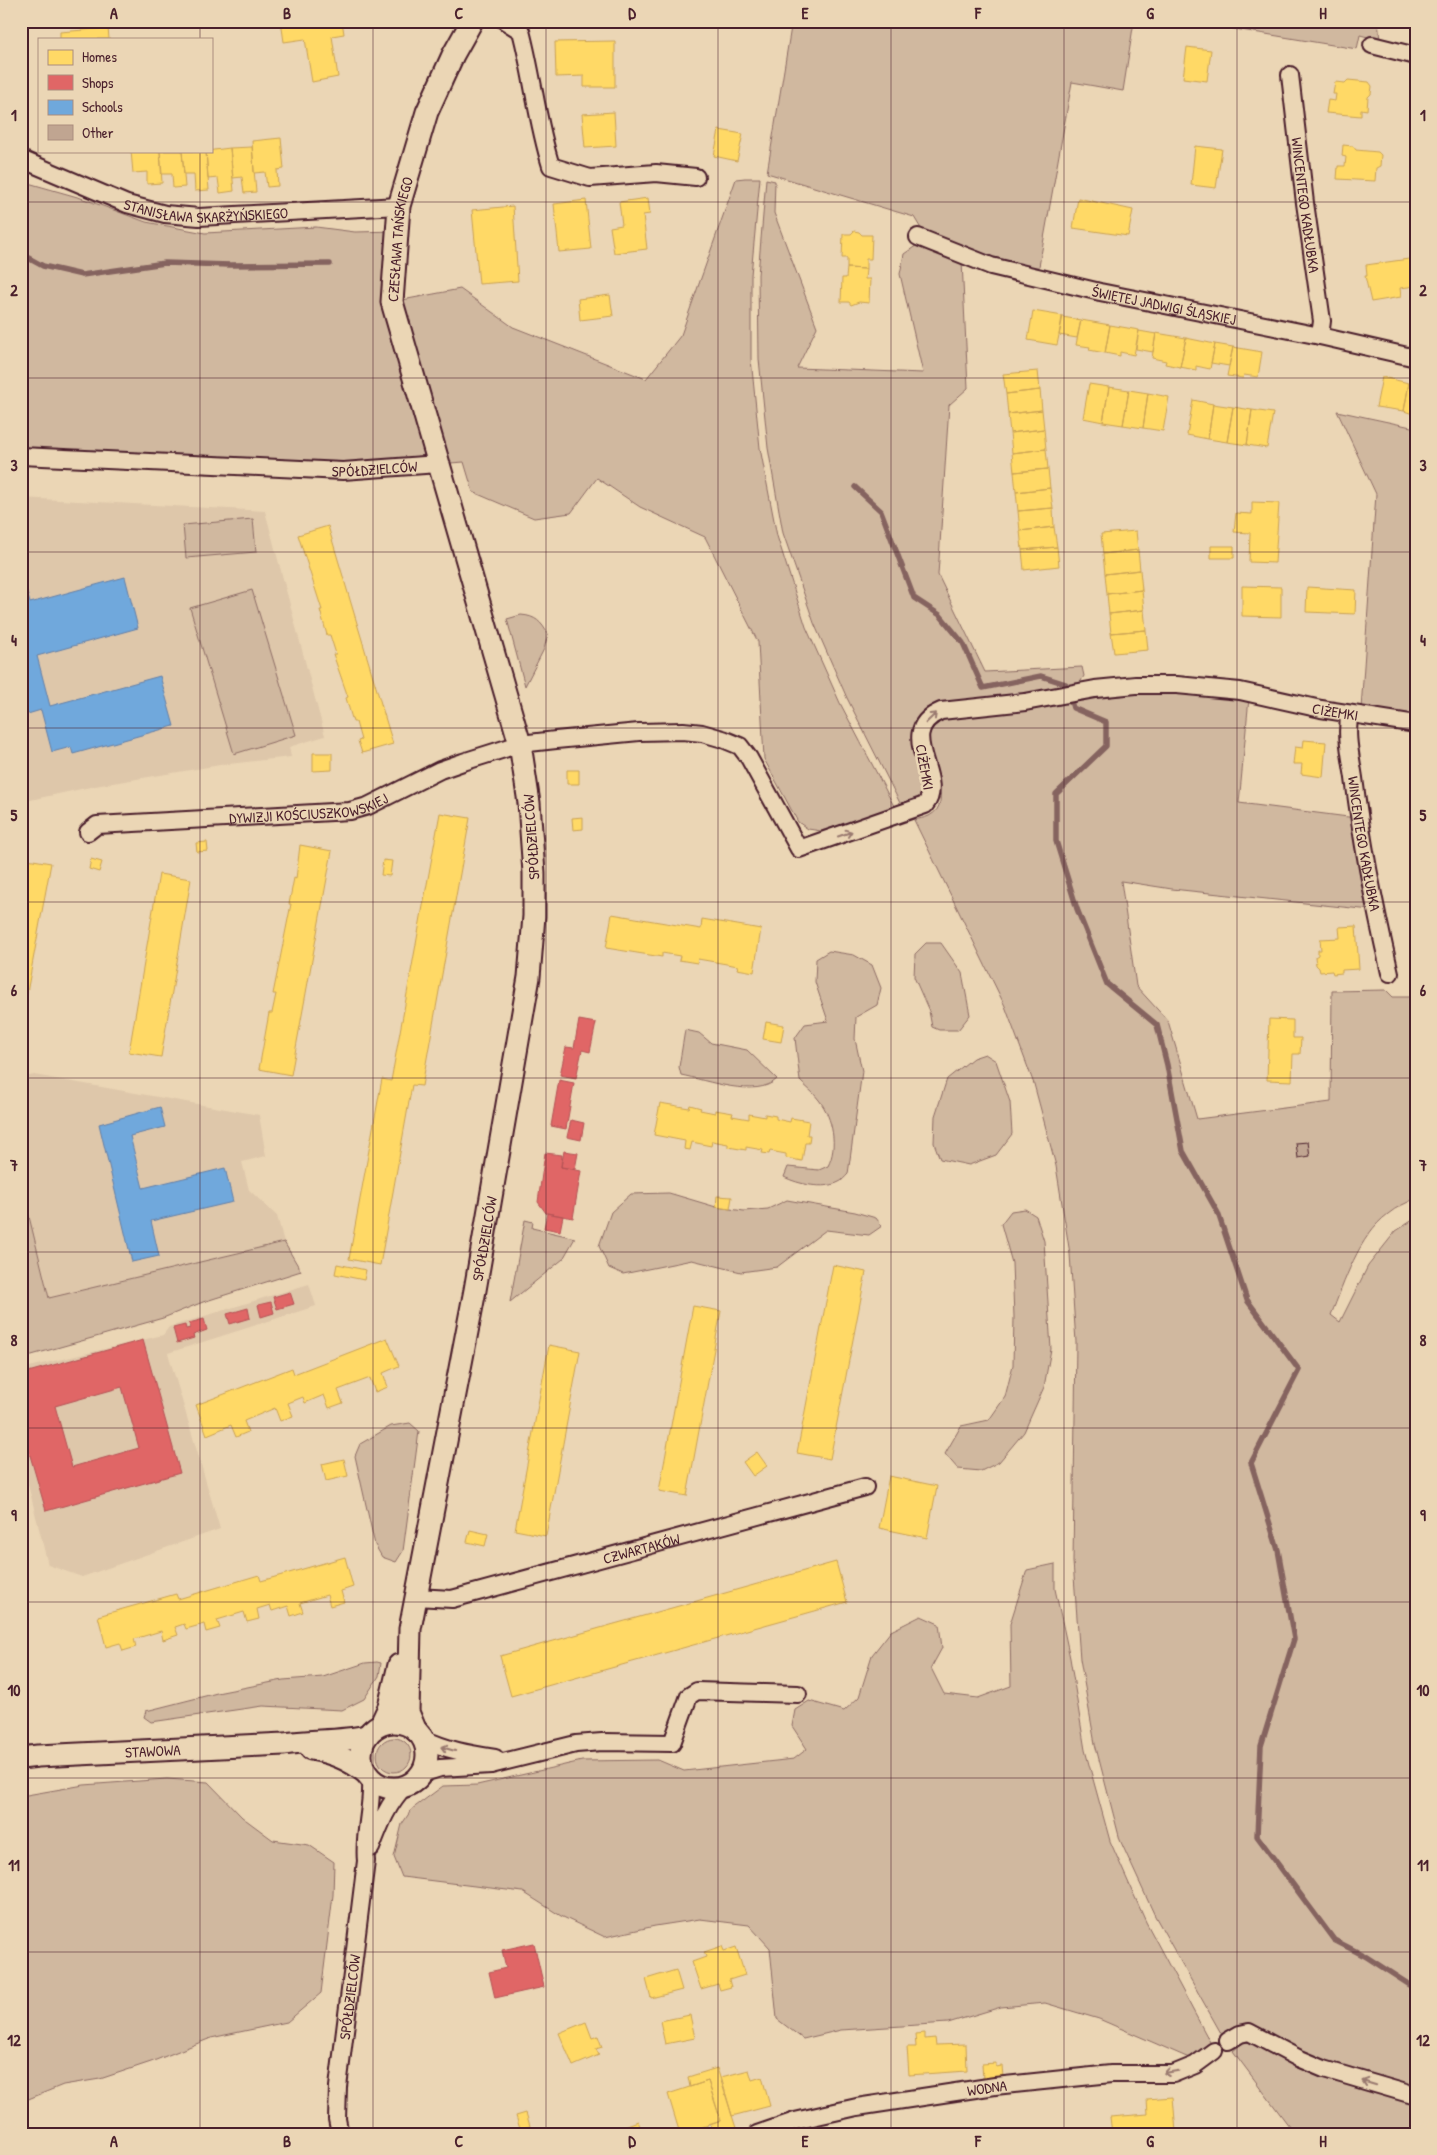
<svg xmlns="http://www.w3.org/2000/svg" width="1437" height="2155" font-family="'Patrick Hand',sans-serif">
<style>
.built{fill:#dec7aa}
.green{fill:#d0b89f;stroke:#8d6c65}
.homes{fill:#ffd966;stroke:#c9a154}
.shops{fill:#e06666;stroke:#b35154;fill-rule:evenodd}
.schools{fill:#6fa8dc;stroke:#647fa7}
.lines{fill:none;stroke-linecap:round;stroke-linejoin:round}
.stream{stroke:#85635f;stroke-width:5.5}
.building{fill:#c0a591;stroke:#4a1f2b}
.minor-casing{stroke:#4a1f2b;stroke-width:20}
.tertiary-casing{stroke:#4a1f2b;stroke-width:25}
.minor{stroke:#ebd6b5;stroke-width:16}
.tertiary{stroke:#ebd6b5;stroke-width:21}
.oneway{stroke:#9a7a70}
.grid{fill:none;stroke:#4a1f2b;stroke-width:1;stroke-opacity:0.55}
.labels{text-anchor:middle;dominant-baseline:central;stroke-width:5;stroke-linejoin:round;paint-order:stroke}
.street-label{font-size:15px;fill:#4a1f2b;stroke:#ebd6b5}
.neatline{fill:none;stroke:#4a1f2b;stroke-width:2}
.grid-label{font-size:16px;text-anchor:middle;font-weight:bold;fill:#4a1f2b}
</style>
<rect width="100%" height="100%" fill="#ebd6b5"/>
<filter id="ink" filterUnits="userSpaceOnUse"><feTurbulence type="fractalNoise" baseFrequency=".02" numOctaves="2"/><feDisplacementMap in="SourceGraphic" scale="10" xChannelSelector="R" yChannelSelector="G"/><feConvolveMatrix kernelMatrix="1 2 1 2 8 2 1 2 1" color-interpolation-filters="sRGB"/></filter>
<g filter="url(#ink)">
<!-- built -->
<path class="built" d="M21,498L265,511L325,736L289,747L291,757L220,765L95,786L21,802Z
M34,1075L259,1115L266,1156L242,1162L249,1190L277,1216L284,1242L49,1298L21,1184V1078Z
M309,1284L316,1306L168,1353L220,1529L82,1577L48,1565L21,1456V1369L163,1335L169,1327Z"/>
<!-- green -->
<path class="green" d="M792,21H1134L1123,91L1072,82L1038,272L993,262L923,232L914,217L767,173Z
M1186,21H1378L1380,40L1360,35L1357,49Z
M745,178H760L751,275V359L760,448L777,536L806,627L840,703L895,808L821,831L808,829L798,822L764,759L758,642L705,537L640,507L597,478L571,513L534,518L473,492L464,462L343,471L21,456V181L81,198L146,222L205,233L316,227L355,232L397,231L392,302L460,289L513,327L646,379L681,335L736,179Z
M766,179L775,181L774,213L817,327L797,368L923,373L900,274L904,254L920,243L962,261L968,388L949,405L938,575L985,672L1082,667L1084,676L1078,686L926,711L924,784C921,798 916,801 902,807L847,698L814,623L783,533L768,448L759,359L758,275Z
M1337,411L1416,428V718L1361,709L1376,494Z
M253,519L256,552L186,558L183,525Z
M252,590L296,735L234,754L190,608Z
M521,615C536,616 541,622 548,634L544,649L525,686L507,619Z
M1165,691L1249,698L1239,803L1356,818L1371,910L1172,889L1121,881L1136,986L1168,1021L1197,1119L1331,1102L1332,991L1386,990L1393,997H1416V1198C1407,1203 1396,1207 1388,1214C1359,1235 1344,1283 1331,1315L1340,1322L1368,1266L1396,1231L1416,1218V2089L1299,2053L1263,2030L1250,2025H1239L1222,2035L1155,1916L1120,1840L1095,1744L1080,1659L1073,1562L1076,1342L1070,1254L1056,1166L1034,1084L1005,1006L914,820C918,819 925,818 929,816C959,801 919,758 930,733C933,726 940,722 947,717L1101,695Z
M926,943H941L962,973L970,1015L958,1030H939L932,1027L929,1011L914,977L915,954Z
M829,951L854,955L872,965L881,988L877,1005L856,1017L855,1039L862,1071L848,1174C845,1177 842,1181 839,1182C824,1190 798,1184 784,1177L788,1167L819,1170L828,1166C838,1147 833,1118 819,1100C814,1093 806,1087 800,1081L795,1038L805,1024L828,1021L815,982L816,959Z
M685,1030L699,1033L711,1043L747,1050L777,1079C757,1099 706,1080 681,1075L679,1067Z
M985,1054L996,1061L1010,1102L1012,1134L996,1155L969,1165L940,1159L934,1143L935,1116L947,1079L973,1058Z
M21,1184L49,1298L284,1242L301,1271L203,1302L163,1318L21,1358Z
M669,1193L716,1207L744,1211L768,1209L787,1200L855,1212L876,1218L882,1226L869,1235L826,1230L777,1267L741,1272L692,1260L623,1274L609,1268L599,1246L611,1212L631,1194Z
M1025,1209L1036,1216L1044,1241L1051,1349L1044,1387L1024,1432L999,1462L981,1471L958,1469L945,1454L961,1426L989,1420L1005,1397L1013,1365L1014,1317L1012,1263L1001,1224L1011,1211Z
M525,1220L533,1222L532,1228L575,1238L563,1259L510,1302Z
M410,1423L419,1431L403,1551L396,1562L382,1557L375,1545L355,1456L360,1444L391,1426Z
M1055,1564V1589L1070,1658L1085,1750L1110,1841L1146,1922L1211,2044L1189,2058L1099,2019L1045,2003L1001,2007L948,2023L841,2030L803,2039L777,2019L770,1948L749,1925L700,1919L655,1926L605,1937L561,1916L523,1892L402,1877L394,1857L402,1824L412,1809L443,1786L477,1785L582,1761L658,1760L684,1771L794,1759L807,1749L792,1726L795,1710L809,1701L844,1711L859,1697L872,1655L891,1631L921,1616L939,1624L942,1648L931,1668L944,1694L978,1698L1011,1686L1010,1624L1027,1570Z
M377,1662L381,1663L379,1676L364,1699L342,1710L263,1706L151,1722L144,1717L146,1711L217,1693L283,1680L323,1677L365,1663Z
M377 1755a17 17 0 1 1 34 0a17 17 0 1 1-34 0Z
M167,1779L208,1782L242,1817L273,1840L309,1845L334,1862L333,1895L321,1993L287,2022L211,2038L151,2062L100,2079L63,2085L21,2102V1796L84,1785Z
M1244,2042L1255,2043L1329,2077L1416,2104V2134H1295L1233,2051Z"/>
<!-- homes -->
<path class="homes" d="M281,21H342L344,34L332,36L338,77L312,82L305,39L284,42Z
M108,28L109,39H60V32Z
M615,41V87H584V76L556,77L555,42Z
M1187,47L1211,50L1207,81L1183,78Z
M1348,80L1369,82L1372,86L1371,94L1368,97L1367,110L1361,109V116L1326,113L1328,100L1335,101L1336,94H1333L1335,82L1345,83Z
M21,88L24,111L21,112Z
M614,112L616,146L585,148L582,114Z
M719,130L743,134L737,161L714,156Z
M281,138L284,169L277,170L278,186L267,187L265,172L254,173L252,141Z
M1343,145L1353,146L1356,150L1378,152L1381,155L1380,166L1376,168L1375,181L1337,179L1338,166H1345L1346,157L1342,156Z
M1195,146L1222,149L1216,188L1191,185Z
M252,147L256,192L244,193L242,177L233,178L230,148Z
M230,148L234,191L220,193L218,178L208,179L206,151Z
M131,151H160L162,183L147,184V172L133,173Z
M160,151H182L185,187L173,188L172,174H162Z
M182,151H206L209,190L195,191L194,174H184Z
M648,198L650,214L643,215L647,249L614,253L610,227L622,225L619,202Z
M1078,198L1133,210L1128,236L1073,228Z
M586,200L591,249L559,252L554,204Z
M513,206L518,281L479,284L472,210Z
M854,231L859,232L862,235H872L871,259H866V269L847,268V258H842L843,234H851Z
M1416,258V286L1400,288L1401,297L1371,302L1365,276H1367L1366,265Z
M847,268L866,269L865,279H870L869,303L859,302L851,305L849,302H841L842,278H846Z
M610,295L613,316L580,320L578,299Z
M1033,311L1063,316L1057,345L1028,340Z
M1062,317L1081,320L1077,338L1059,335Z
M1081,320L1110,325L1105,353L1089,350L1090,347L1076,345Z
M1110,325L1139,330L1134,355L1120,352V356L1105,353Z
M1139,331L1156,334L1153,352L1136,349Z
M1156,333L1186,338L1180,367L1165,364L1166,361L1152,358Z
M1186,338L1215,344L1210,369L1196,366V370L1180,367Z
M1215,344L1233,347L1229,366L1211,363Z
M1233,347L1262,352L1258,377L1244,375L1243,378L1227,376Z
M1038,371L1040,390L1006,394L1003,374Z
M1382,377L1409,383L1404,411L1376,407Z
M1409,383L1416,384V415L1404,411Z
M1089,384L1109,387L1103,422L1083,418Z
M1109,387L1129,390L1123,425L1103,422Z
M1040,390L1042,410L1008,414L1006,394Z
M1129,390L1148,393L1143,428L1123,425Z
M1148,393L1169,397L1163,431L1143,428Z
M1193,400L1213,404L1208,439L1187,435Z
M1213,404L1233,407L1227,442L1208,439Z
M1233,407L1252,410L1247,445L1227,442Z
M1042,410L1044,429L1010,433L1008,414Z
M1252,410L1273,413L1267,448L1247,445Z
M1044,429L1046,449L1012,453L1010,433Z
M1046,449L1048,469L1014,472L1012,453Z
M1048,469L1050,488L1016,492L1014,472Z
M1050,488L1053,508L1018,511L1016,492Z
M1252,502L1279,503L1275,563L1249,562L1250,533L1234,532L1236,513L1252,514Z
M1053,508L1054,527L1020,531L1018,511Z
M328,526L393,744L362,753L358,741L361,740L356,722H353L346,698L348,697L333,654H336L330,635H327L320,610H322L298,535Z
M1054,527L1057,547L1022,550L1020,531Z
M1136,531L1138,550L1103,554L1101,534Z
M1211,546H1234V558H1211Z
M1057,547L1059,566L1024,570L1022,550Z
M1138,550L1140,570L1105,574L1103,554Z
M1140,570L1142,590L1107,594L1105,574Z
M1242,586L1281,587V617L1242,616Z
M1307,587L1356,590L1355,614L1306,612Z
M1142,590L1144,610L1109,614L1107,594Z
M1144,610L1146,630L1111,633L1109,614Z
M1146,630L1148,650L1114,653L1111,633Z
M1304,740L1326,742L1323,777L1301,774L1302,764H1293L1295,747L1303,748Z
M313,753H332V770L313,771Z
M567,770H579V784H567Z
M440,813L470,818L422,1086L412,1085L380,1265L349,1259L382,1079L391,1081Z
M583,817V829L573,830L572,818Z
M207,842L208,851L197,852L196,843Z
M300,845L332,851L291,1075L259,1069L269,1013H272L276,994H273L291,904H289L294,878L296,879Z
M21,858L51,863L21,1025Z
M91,859L102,862L99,872L89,869Z
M383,860L392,861L390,876L381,875Z
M159,874L191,879L161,1057L129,1052Z
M612,914L701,929L702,919L761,929L754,972L737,969L738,966L698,959L697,963L679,960L680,956L662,953V957L606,948Z
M1356,926L1359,969L1342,970V973L1333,974L1332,971L1320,972L1319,968L1316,965L1315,957L1318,955V950H1321L1320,939L1340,938L1339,927Z
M1269,1019L1293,1020V1038H1301L1300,1054H1293L1292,1081L1267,1080Z
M766,1022L784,1025L781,1042L763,1039Z
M660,1103L689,1108L690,1105L701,1108L700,1110L715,1113V1110L733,1113L732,1116L749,1119V1114L765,1117V1114L776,1116V1119L790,1122L791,1118L809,1121L807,1135H810L809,1143H805L802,1161L786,1158V1154L770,1151L769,1154L762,1153L763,1150L746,1147V1150L728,1147V1144L712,1141L711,1146L692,1142L690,1150L684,1149L685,1141L654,1135Z
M717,1196L732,1197L730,1209L716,1207Z
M337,1264L366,1270L364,1280L335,1274Z
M833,1265L866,1272L830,1459L797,1453Z
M693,1306L721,1311L687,1496L659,1491Z
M387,1338L399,1366L383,1373L388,1387L375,1392L370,1378L338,1390L343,1403L329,1408L324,1395L305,1403L303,1397L288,1403L293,1416L280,1421L275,1408L244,1421L248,1432L236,1437L231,1425L207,1435L196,1405L292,1368L294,1374Z
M549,1345L580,1351L546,1536L515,1530Z
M757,1452L767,1466L753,1476L743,1462Z
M344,1459L348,1476L326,1481L322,1464Z
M889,1476L937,1486L927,1538L879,1528Z
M470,1530L488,1534L485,1546L467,1542Z
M345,1557L353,1587L341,1591L344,1602L330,1606L327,1595L300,1603L303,1612L291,1616L288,1606L272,1611L270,1605L257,1609L259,1619L247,1622L244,1612L217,1620L220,1628L206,1632L204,1624L186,1629L184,1624L175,1627L178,1635L163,1640L161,1631L134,1639L136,1647L123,1651L120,1643L106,1647L98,1616L176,1594L178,1599L259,1575L261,1581Z
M836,1562L847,1602L511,1696L500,1656Z
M722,1946L724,1951L736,1947L745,1975L729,1980L731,1987L720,1990L718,1984L701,1989L692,1962L706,1957L704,1952Z
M676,1970L682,1990L651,1998L646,1979Z
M690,2015L695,2038L665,2044L660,2021Z
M586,2022L592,2038L598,2036L602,2047L596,2049L599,2055L573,2066L559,2033Z
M925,2033V2039L935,2038L936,2045L966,2044L967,2071L909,2075L907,2047H916L915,2034Z
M996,2063V2067L1002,2066L1003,2077L983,2079L982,2064Z
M717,2068L736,2128L720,2134H713L710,2125L721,2121L708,2081L690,2087L688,2077Z
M749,2070L752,2080L762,2077L770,2106L732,2116L721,2077Z
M708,2081L721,2121L680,2134L668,2094Z
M1173,2097L1176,2132L1167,2134H1112L1110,2117L1148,2114L1147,2099Z
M526,2113L530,2126L520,2129L516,2116Z
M638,2121L643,2134H612L611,2131Z
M589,2128L591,2134H571Z"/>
<!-- shops -->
<path class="shops" d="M579,1020L596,1023L590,1052L582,1050L576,1078L560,1075L566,1047L574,1048Z
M559,1080L574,1083L566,1129L551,1126Z
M571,1120L584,1123L581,1140L567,1137Z
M564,1151L578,1153L575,1169L561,1167Z
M545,1153L562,1155L561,1167L581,1171L573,1218L546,1213L538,1202Z
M547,1213L563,1216L560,1231L544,1228Z
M290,1292L294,1304L277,1309L273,1297Z
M271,1302L274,1313L261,1317L258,1305Z
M248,1308L250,1318L230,1324L227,1314Z
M204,1319L207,1330L193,1335L194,1338L177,1343L173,1328L185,1325L186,1329L190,1328L189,1323Z
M143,1340L180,1473L46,1511L21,1424V1374ZM122,1387L139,1448L72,1467L55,1406Z
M534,1943L544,1987L495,1998L489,1972L506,1968L502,1950Z"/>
<!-- schools -->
<path class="schools" d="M21,570L30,603L125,577L138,628L37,656L50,706L160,676L174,726L73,754L71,747L52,752L41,710L21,716V659L26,658L21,640Z
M160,1107L165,1127L130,1136L143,1188L225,1168L233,1202L151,1221L159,1256L132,1262L99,1124Z"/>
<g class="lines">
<!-- stream -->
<path class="stream" d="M21,254L43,266L82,275L165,263L230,265L330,264
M855,487L881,511L914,598L940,615L963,643L983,688L1041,676L1066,684L1073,708L1106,722V746L1056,794V841L1077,909L1107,984L1157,1025L1167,1065L1183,1151L1218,1213L1247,1300L1299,1370L1251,1463L1278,1550L1294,1639L1261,1746L1257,1836L1334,1940L1365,1956L1416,1989"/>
</g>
<!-- building -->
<path class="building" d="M1308,1142L1310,1156L1298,1158L1296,1143Z"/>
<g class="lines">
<defs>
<g id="minor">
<path d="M505,21L521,31C533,76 537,122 551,166L590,178L656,173L696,177"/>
<path d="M1372,45L1416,56"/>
<path id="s1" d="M1290,75L1305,203L1322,321L1320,336"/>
<path id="s2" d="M21,159L127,204L165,214L199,217L399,206"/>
<path id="s3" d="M918,237L991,266L1100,292L1320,336L1416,358"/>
<path id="s4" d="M21,456L343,471L438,464"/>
<path id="s5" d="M1350,714C1345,734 1351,757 1354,778C1362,844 1375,909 1390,973"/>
<path id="s6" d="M88,832L97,825L350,811L368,806L440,770L463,762L520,744L556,740L639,732L683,731L702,733L723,739L740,746L749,758L799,849L925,805C948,778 892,732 941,711L1025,702L1095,689L1136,685H1177L1240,691L1321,709L1416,724"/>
<path id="s7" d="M416,1597L452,1599C590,1562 728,1525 865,1487"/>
<path d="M422,1738C446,1750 469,1754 495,1758"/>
<path d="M421,1774L440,1768L491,1765L576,1744L602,1742L672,1743L689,1696L697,1691L798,1694"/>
<path d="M371,1848C380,1824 388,1803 406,1785"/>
<path d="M1228,2041L1240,2034L1249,2032L1298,2058L1324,2069L1416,2096"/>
<path id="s8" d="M340,2134L337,2119L338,2087L366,1861C363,1834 373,1807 371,1779"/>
<path id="s9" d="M757,2134L795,2121L857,2107L995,2086L1111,2074H1173L1195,2065L1214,2051"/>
</g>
<g id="tertiary">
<circle cx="394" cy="1755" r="33"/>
<path d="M381,1724L389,1707L399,1665"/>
<path id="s10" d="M416,1731L408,1712L410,1629L475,1290L529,977L534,916V873L529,803L520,744L392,302L399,206L427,112L453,55L472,21"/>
<path d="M311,1749C333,1753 348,1759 365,1772"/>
<path id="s11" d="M21,1758L38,1756L284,1744C312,1740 340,1742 367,1736"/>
</g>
</defs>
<!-- minor casing -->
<use href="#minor" class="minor-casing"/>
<!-- tertiary casing -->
<use href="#tertiary" class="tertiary-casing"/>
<!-- minor -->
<use href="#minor" class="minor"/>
<!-- tertiary -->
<use href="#tertiary" class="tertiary"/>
</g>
<!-- one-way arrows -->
<defs><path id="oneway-shaft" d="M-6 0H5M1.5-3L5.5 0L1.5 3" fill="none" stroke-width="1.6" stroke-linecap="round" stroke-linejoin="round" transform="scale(1.25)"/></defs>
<g class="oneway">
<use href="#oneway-shaft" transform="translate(931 718) rotate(-44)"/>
<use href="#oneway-shaft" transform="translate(845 834) rotate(-19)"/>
<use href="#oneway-shaft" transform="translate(448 1749) rotate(-164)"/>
<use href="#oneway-shaft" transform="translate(1171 2072) rotate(171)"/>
<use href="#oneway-shaft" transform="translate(1369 2083) rotate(-163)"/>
</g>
</g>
<!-- grid -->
<path class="grid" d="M200,21V39M373,21V2134M546,21V2134M718,21V2134M891,21V2134M1064,21V2134M1237,21V2134M200,151V2134M21,202H1416M21,378H1416M21,552H1416M21,728H1416M21,902H1416M21,1078H1416M21,1252H1416M21,1428H1416M21,1602H1416M21,1778H1416M21,1952H1416"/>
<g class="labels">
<!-- street labels -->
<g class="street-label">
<text stroke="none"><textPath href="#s2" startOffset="195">STANISŁAWA SKARŻYŃSKIEGO</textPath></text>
<text stroke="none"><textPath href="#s1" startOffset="131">WINCENTEGO KADŁUBKA</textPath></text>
<text stroke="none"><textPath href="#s10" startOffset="1524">CZESŁAWA TAŃSKIEGO</textPath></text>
<text stroke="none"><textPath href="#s3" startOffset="256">ŚWIĘTEJ JADWIGI ŚLĄSKIEJ</textPath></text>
<text stroke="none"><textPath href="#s4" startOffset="354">SPÓŁDZIELCÓW</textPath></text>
<text stroke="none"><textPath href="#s6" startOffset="1428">CIŻEMKI</textPath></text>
<text transform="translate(925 767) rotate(80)">CIŻEMKI</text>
<text stroke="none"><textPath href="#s6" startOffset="224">DYWIZJI KOŚCIUSZKOWSKIEJ</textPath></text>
<text transform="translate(531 837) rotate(-94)">SPÓŁDZIELCÓW</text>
<text stroke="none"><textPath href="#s5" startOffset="131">WINCENTEGO KADŁUBKA</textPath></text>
<text stroke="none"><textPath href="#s10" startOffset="501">SPÓŁDZIELCÓW</textPath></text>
<text stroke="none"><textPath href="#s7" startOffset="232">CZWARTAKÓW</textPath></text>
<text stroke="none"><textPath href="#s11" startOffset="132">STAWOWA</textPath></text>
<text stroke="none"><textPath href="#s8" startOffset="138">SPÓŁDZIELCÓW</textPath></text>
<text stroke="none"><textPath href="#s9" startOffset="235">WODNA</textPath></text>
</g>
</g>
<!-- margin -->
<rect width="1437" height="2155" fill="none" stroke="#ebd6b5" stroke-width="55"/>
<!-- legend -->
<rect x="38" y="38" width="175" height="115" fill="#ebd6b5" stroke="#ab8d7e"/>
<rect x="48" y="50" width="25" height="15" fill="#ffd966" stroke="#ab8d7e"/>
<text x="82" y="62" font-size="15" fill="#4a1f2b">Homes</text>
<rect x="48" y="75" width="25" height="15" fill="#e06666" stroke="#ab8d7e"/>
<text x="82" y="88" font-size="15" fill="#4a1f2b">Shops</text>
<rect x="48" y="100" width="25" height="15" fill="#6fa8dc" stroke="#ab8d7e"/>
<text x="82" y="112" font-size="15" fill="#4a1f2b">Schools</text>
<rect x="48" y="125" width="25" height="15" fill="#c0a591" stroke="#ab8d7e"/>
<text x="82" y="138" font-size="15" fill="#4a1f2b">Other</text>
<rect x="28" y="28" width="1382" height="2100" class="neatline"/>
<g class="grid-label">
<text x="114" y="19">A</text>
<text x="287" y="19">B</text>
<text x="459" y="19">C</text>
<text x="632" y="19">D</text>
<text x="805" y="19">E</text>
<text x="978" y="19">F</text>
<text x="1150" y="19">G</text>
<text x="1323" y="19">H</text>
<text x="14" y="121">1</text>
<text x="1423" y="121">1</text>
<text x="14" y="296">2</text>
<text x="1423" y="296">2</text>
<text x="14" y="471">3</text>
<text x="1423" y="471">3</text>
<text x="14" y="646">4</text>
<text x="1423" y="646">4</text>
<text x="14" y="821">5</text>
<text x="1423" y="821">5</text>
<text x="14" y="996">6</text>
<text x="1423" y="996">6</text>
<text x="14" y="1171">7</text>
<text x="1423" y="1171">7</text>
<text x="14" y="1346">8</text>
<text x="1423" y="1346">8</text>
<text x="14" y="1521">9</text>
<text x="1423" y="1521">9</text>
<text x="14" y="1696">10</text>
<text x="1423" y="1696">10</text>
<text x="14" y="1871">11</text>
<text x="1423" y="1871">11</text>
<text x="14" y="2046">12</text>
<text x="1423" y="2046">12</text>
<text x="114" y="2147">A</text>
<text x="287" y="2147">B</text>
<text x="459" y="2147">C</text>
<text x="632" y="2147">D</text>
<text x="805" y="2147">E</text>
<text x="978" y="2147">F</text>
<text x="1150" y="2147">G</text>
<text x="1323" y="2147">H</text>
</g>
</svg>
